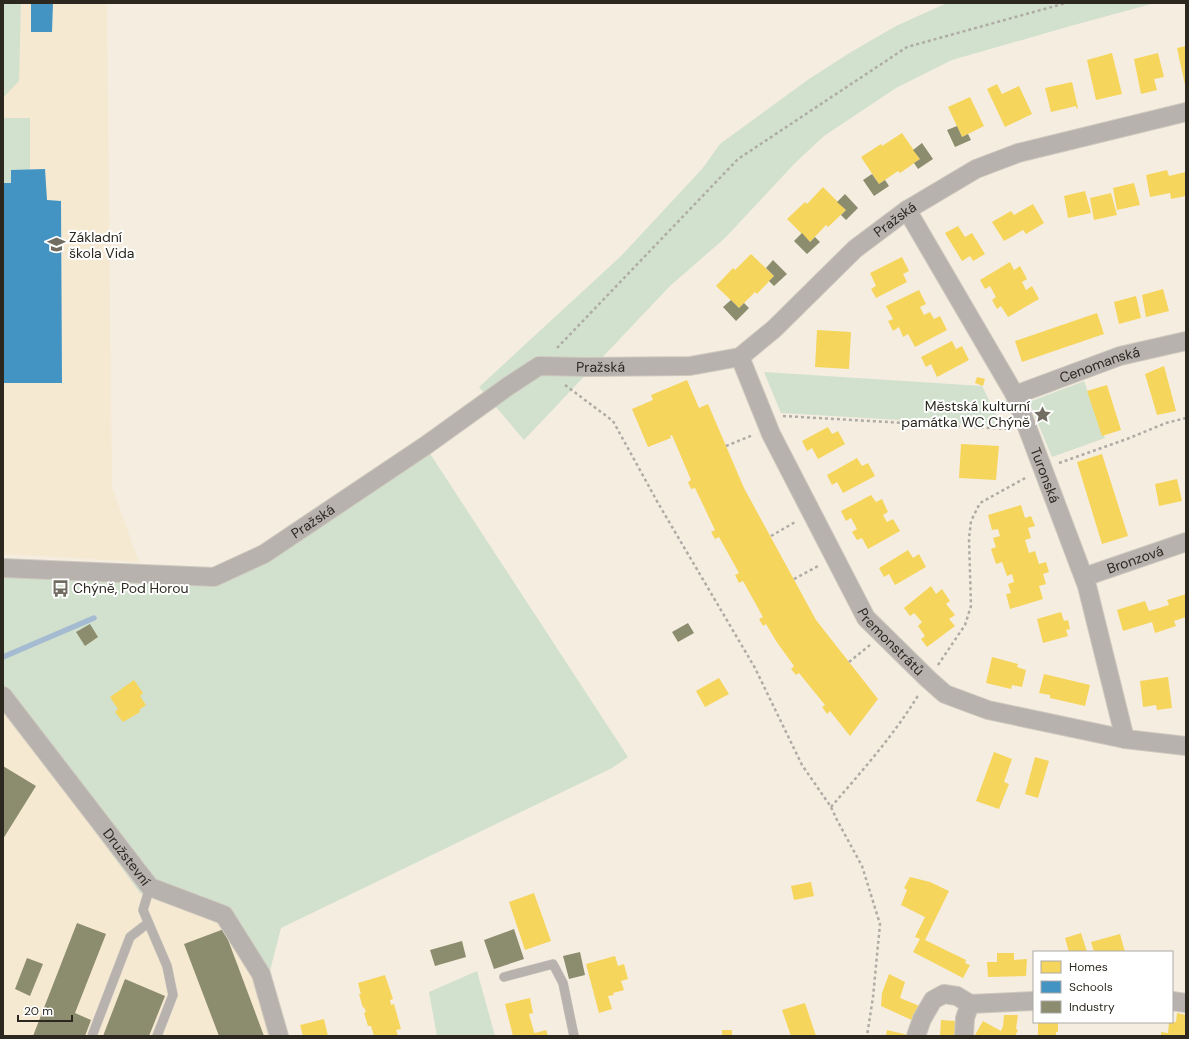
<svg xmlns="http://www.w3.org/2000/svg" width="1189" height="1039" font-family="'DM Sans',sans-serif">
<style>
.built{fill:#f5e9d2}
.green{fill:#d1e1cd}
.homes{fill:#f6d55c}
.schools{fill:#4393c3}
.industry{fill:#8c8c6e}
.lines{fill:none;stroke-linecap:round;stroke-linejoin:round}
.stream{stroke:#a4bbd1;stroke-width:5.5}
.service-casing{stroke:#cfc9bf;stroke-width:10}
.minor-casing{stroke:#cfc9bf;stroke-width:20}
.path{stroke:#afaba5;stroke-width:2.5;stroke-dasharray:3 3;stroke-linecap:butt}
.service{stroke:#b7b2ad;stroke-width:9}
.minor{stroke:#b7b2ad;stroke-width:18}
.labels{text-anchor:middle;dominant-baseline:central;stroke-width:4;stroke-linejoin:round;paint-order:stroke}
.street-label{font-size:14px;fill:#2c281f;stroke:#fff}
.poi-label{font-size:14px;fill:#2c281f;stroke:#fff;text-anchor:start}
</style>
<rect width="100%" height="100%" fill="#f5ede0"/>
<!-- built -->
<path class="built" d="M3,3H107L112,487L139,562L3,554Z
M3,705L224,920L263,998L273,1036H3Z"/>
<!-- green -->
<path class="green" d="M3,3H21L19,81L3,98Z
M947,3H1155L1067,27L952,60L896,88L824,136L796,162L725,238L670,286L524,440L479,387L621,256L702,169L720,144L809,79L851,52L896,26Z
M3,118H30V183L3,184Z
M764,372L982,386L1002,426L781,413Z
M1084,381L1105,438L1052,457L1029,402Z
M425,446L628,757L612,768L281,928L263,998L224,920L140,893L3,705V568L214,577Z
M477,971L495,1036H437L429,992Z"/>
<!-- homes -->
<path class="homes" d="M1186,46V85H1185L1177,48Z
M1112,53L1122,94L1096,100L1087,60Z
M1158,53L1164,77L1154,79L1157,90L1141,94L1134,59Z
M1072,82L1078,108L1077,109L1076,106L1051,112L1045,88Z
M997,84L1002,94L1019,86L1032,114L1005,127L987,89Z
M970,97L984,126L962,137L948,107Z
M902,133L920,159L900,173L898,171L879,184L861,157L881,144L882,146Z
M1167,170L1169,176L1186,172V196L1171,199L1170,193L1150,197L1146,175Z
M1134,183L1140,205L1117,210L1113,188Z
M823,187L846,210L828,227L826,225L810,242L787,219L805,202L807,204Z
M1085,191L1091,213L1068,218L1064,196Z
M1111,193L1117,215L1094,220L1090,198Z
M1033,204L1044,223L1026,234L1023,230L1004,241L992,222L1011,211L1014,215Z
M958,226L965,237L972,233L985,254L973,261L970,256L962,261L945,233Z
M751,254L774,276L757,294L755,292L739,308L716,286L733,268L735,270Z
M902,257L909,271L903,274L907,282L876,298L871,289L876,286L870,273Z
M1010,262L1014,270L1020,266L1027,279L1022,282L1026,290L1032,286L1039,299L1008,317L1001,306L997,309L992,300L996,297L990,286L985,289L980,280Z
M1163,289L1169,311L1146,317L1142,295Z
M919,290L926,304L920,307L924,315L930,312L934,319L940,316L947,330L915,347L908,334L903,337L899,327L893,331L888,321L893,319L886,306Z
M1136,296L1141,318L1119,324L1114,302Z
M1097,313L1104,334L1022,362L1015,341Z
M817,330L851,332L849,369L815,367Z
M952,341L956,349L962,346L969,360L937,377L931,364L926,367L921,357Z
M1164,366L1176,411L1157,415L1145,374Z
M977,377L985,379L983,386L975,383Z
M687,380L699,408L708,404L744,488L816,620L878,699L850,736L830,711L827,714L822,707L825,705L799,673L796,675L791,669L794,666L776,641L766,624L763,626L759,619L763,617L743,581L739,583L735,575L739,573L719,537L715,539L711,532L715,530L695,488L691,489L688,482L691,480L672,435L670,436L671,438L648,447L632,409L653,400L651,395Z
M1107,385L1121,430L1102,436L1087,391Z
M828,427L832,434L838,431L845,444L818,459L812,448L807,451L802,441Z
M961,444L999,446L996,480L959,478Z
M1102,454L1128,536L1102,544L1077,462Z
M857,458L862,466L868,463L875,476L843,493L837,482L832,485L827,475Z
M1177,479L1182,501L1159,506L1155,484Z
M871,495L876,502L882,499L888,512L883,515L887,522L893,519L900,531L868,549L862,538L857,540L852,532L857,529L851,518L846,521L841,511Z
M1021,505L1025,518L1031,516L1035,526L1028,528L1031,538L1025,540L1029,553L1035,551L1039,564L1046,562L1049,572L1043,574L1046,584L1039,586L1043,599L1010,609L1006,594L1011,593L1008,584L1014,582L1012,574L1007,576L1002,562L996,564L991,549L996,547L993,538L1000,536L998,529L992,530L988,515Z
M908,550L913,558L919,554L926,567L895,585L889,574L884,577L879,568Z
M931,586L936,594L942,589L950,601L946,604L955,615L949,619L955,626L927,647L921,639L925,636L918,626L922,622L914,613L910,616L904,608Z
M1186,594V617L1174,621L1176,626L1155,633L1152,622L1123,631L1117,610L1145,601L1149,611L1169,605L1167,600Z
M1061,612L1064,621L1068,620L1070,629L1066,630L1068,636L1043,643L1037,619Z
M992,657L1018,664L1017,667L1026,670L1022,687L1012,685L1011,689L986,683Z
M1044,674L1090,685L1085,706L1050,698V695L1039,693Z
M1168,677L1172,708L1157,710L1156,705L1143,707L1140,681Z
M719,678L729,694L705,707L696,691Z
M134,680L143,693L140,696L146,705L139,710L140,712L123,722L115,712L118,709L110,697Z
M994,752L1012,759L1004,782L1009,784L999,809L976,801Z
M1035,757L1049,761L1038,798L1025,794Z
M910,877L930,882L949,891L925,940L966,960L965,963L970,965L963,978L913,952L920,939L915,937L925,917L901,905L907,890L904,888Z
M811,882L814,896L794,900L791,886Z
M534,893L551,941L525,950L509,902Z
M1081,933L1087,952H1069L1065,938Z
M1120,934L1125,952H1094L1091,942Z
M997,953H1014V960L1027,959L1026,976L988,977L987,962H997Z
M615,956L618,966L624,964L628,979L621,981L624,990L613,993L614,995L608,996L612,1009L599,1013L586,964Z
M889,974L905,982L900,998L922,1007L916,1022L881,1006L882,993Z
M385,975L393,999L390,1000L391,1005L394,1004L401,1029L396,1030L398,1036H374L371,1026H368L364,1013L366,1012L364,1007L363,1008L359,994H361L358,983Z
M530,998L533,1013L529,1014L534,1032L535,1033L546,1030L548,1036H513L505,1004Z
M805,1003L816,1036H791L782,1010Z
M1177,1013L1186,1015V1036H1161V1032L1168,1033L1169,1022H1176Z
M1004,1015H1018L1016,1029L1018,1030L1015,1036H977L975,1035L983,1021L1001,1031L1003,1026Z
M324,1019L328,1036H303L300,1025Z
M941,1020L955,1021V1036H940Z
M1038,1022H1058V1032H1056V1036H1038Z
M722,1030H732V1036H722Z
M887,1030L908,1035V1036H886Z"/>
<!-- schools -->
<path class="schools" d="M31,3H53L52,32H31Z
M45,169L47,200L61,201L62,383H3V183H11V170Z"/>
<!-- industry -->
<path class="industry" d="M957,126L962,137L968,134L971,140L955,147L947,130Z
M922,143L933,159L918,169L914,163L920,159L913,150Z
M872,174L879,184L885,180L889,186L874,196L863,180Z
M845,194L858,208L846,220L841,215L846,210L837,202Z
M802,233L810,242L815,237L820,242L807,254L794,241Z
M773,260L787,274L774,286L769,281L774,276L766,268Z
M731,300L739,308L744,303L749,308L736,321L723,307Z
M688,623L694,633L678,642L672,632Z
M90,624L98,637L85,646L76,632Z
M3,766L36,786L3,839Z
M77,923L106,934L75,1013L91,1020L85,1036H33Z
M224,929L264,1036H219L184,944Z
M514,929L524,959L494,969L484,940Z
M462,941L466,957L435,966L430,950Z
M580,952L585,975L569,979L563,956Z
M27,958L43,964L30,996L15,989Z
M125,979L165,996L149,1036H103Z"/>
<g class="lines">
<!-- stream -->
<path class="stream" d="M3,657L94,618"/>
<defs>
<path id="service" d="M150,887L143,910L167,966L173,995L157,1036
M504,977L553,964L563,983L574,1036
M92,1036L130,937L148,923"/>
<g id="minor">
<path id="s1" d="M907,210L1015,395L1087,586L1125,739"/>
<path id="s2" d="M740,357L771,434L866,618L928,679L945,694L988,710L1125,739L1186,746"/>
<path id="s3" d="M1015,395L1120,356L1186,341"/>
<path id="s4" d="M3,568L214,577L264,554L425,446L507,387L539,366L585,367L690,366L740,357L774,329L855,249L907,210L976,169L1018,153L1186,112"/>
<path id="s5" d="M1084,577L1186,542"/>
<path id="s6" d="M3,696L150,887L224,915L261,974L279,1036"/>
<path d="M1172,1001L1186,1003"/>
<path d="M916,1036L922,1019L933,1000L944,994L957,996L970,1004L1034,1001"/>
<path d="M964,1036L965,1018L970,1004"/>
</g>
</defs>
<!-- service casing -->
<use href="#service" class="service-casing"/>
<!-- minor casing -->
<use href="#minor" class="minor-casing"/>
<!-- path -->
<path class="path" d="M557,348L738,159L907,47L1066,3
M565,385L613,421L658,503L755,668L802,765L831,807L837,820L862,866L880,924L873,997L867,1036
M783,416L1009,429
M726,446L753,435
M1059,463L1127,439L1166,423L1186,418
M771,536L797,521
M794,579L820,565
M849,662L870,645
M938,665L965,625L971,606L969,539L971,521L980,503L1027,477
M831,807C862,771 894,735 919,694"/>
<!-- service -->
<use href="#service" class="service"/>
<!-- minor -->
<use href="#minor" class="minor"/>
</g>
<!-- icons -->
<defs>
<symbol id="school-bare" viewBox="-9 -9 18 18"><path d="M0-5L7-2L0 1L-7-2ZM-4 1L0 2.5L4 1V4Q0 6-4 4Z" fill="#726d63" stroke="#fff" stroke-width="2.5" paint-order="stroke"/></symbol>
<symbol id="sight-bare" viewBox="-9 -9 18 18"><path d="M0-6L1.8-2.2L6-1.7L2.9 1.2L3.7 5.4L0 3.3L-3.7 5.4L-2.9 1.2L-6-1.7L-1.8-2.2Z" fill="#726d63" stroke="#fff" stroke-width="2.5" paint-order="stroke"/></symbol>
<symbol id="bus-bare" viewBox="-9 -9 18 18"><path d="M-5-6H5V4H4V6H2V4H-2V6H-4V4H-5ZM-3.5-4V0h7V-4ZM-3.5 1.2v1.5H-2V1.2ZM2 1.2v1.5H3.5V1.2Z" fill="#726d63" stroke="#fff" stroke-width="2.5" paint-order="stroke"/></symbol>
</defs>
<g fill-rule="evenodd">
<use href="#school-bare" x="44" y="232" width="25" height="25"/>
<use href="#sight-bare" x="1030" y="402" width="25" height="25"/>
<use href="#bus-bare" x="48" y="576" width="25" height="25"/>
</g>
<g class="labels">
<!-- street labels -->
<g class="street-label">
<text stroke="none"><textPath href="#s4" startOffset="1009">Pražská</textPath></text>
<text stroke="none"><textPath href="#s3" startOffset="90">Cenomanská</textPath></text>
<text stroke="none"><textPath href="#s4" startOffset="661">Pražská</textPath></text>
<text stroke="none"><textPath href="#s1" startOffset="300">Turonská</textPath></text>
<text stroke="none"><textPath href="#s4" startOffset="325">Pražská</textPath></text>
<text stroke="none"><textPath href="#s5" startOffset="54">Bronzová</textPath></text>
<text stroke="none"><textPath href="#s2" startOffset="324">Premonstrátů</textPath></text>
<text stroke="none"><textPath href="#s6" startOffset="203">Družstevní</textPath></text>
</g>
<!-- poi labels -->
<g class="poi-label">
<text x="69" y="237">Základní<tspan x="69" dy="16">škola Vida</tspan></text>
<text x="1030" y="406" text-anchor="end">Městská kulturní<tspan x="1030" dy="16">památka WC Chýně</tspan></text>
<text x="73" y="588">Chýně, Pod Horou</text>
</g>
</g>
<!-- border -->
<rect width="1189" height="1039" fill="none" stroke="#2c281f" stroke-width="8"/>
<!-- legend -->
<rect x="1033" y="951" width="140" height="72" fill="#ffffff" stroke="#aba9a5"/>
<rect x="1041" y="961" width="20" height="12" fill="#f6d55c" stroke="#aba9a5"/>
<text x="1069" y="971" font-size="12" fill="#2c281f">Homes</text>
<rect x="1041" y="981" width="20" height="12" fill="#4393c3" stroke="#aba9a5"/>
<text x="1069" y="991" font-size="12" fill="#2c281f">Schools</text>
<rect x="1041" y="1001" width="20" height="12" fill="#8c8c6e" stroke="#aba9a5"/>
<text x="1069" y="1011" font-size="12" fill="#2c281f">Industry</text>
<!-- scale -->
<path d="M18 1015v6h54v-6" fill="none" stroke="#2c281f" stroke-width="2"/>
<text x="24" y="1015" font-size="12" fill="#2c281f" stroke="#ffffff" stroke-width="3" paint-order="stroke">20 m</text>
</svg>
